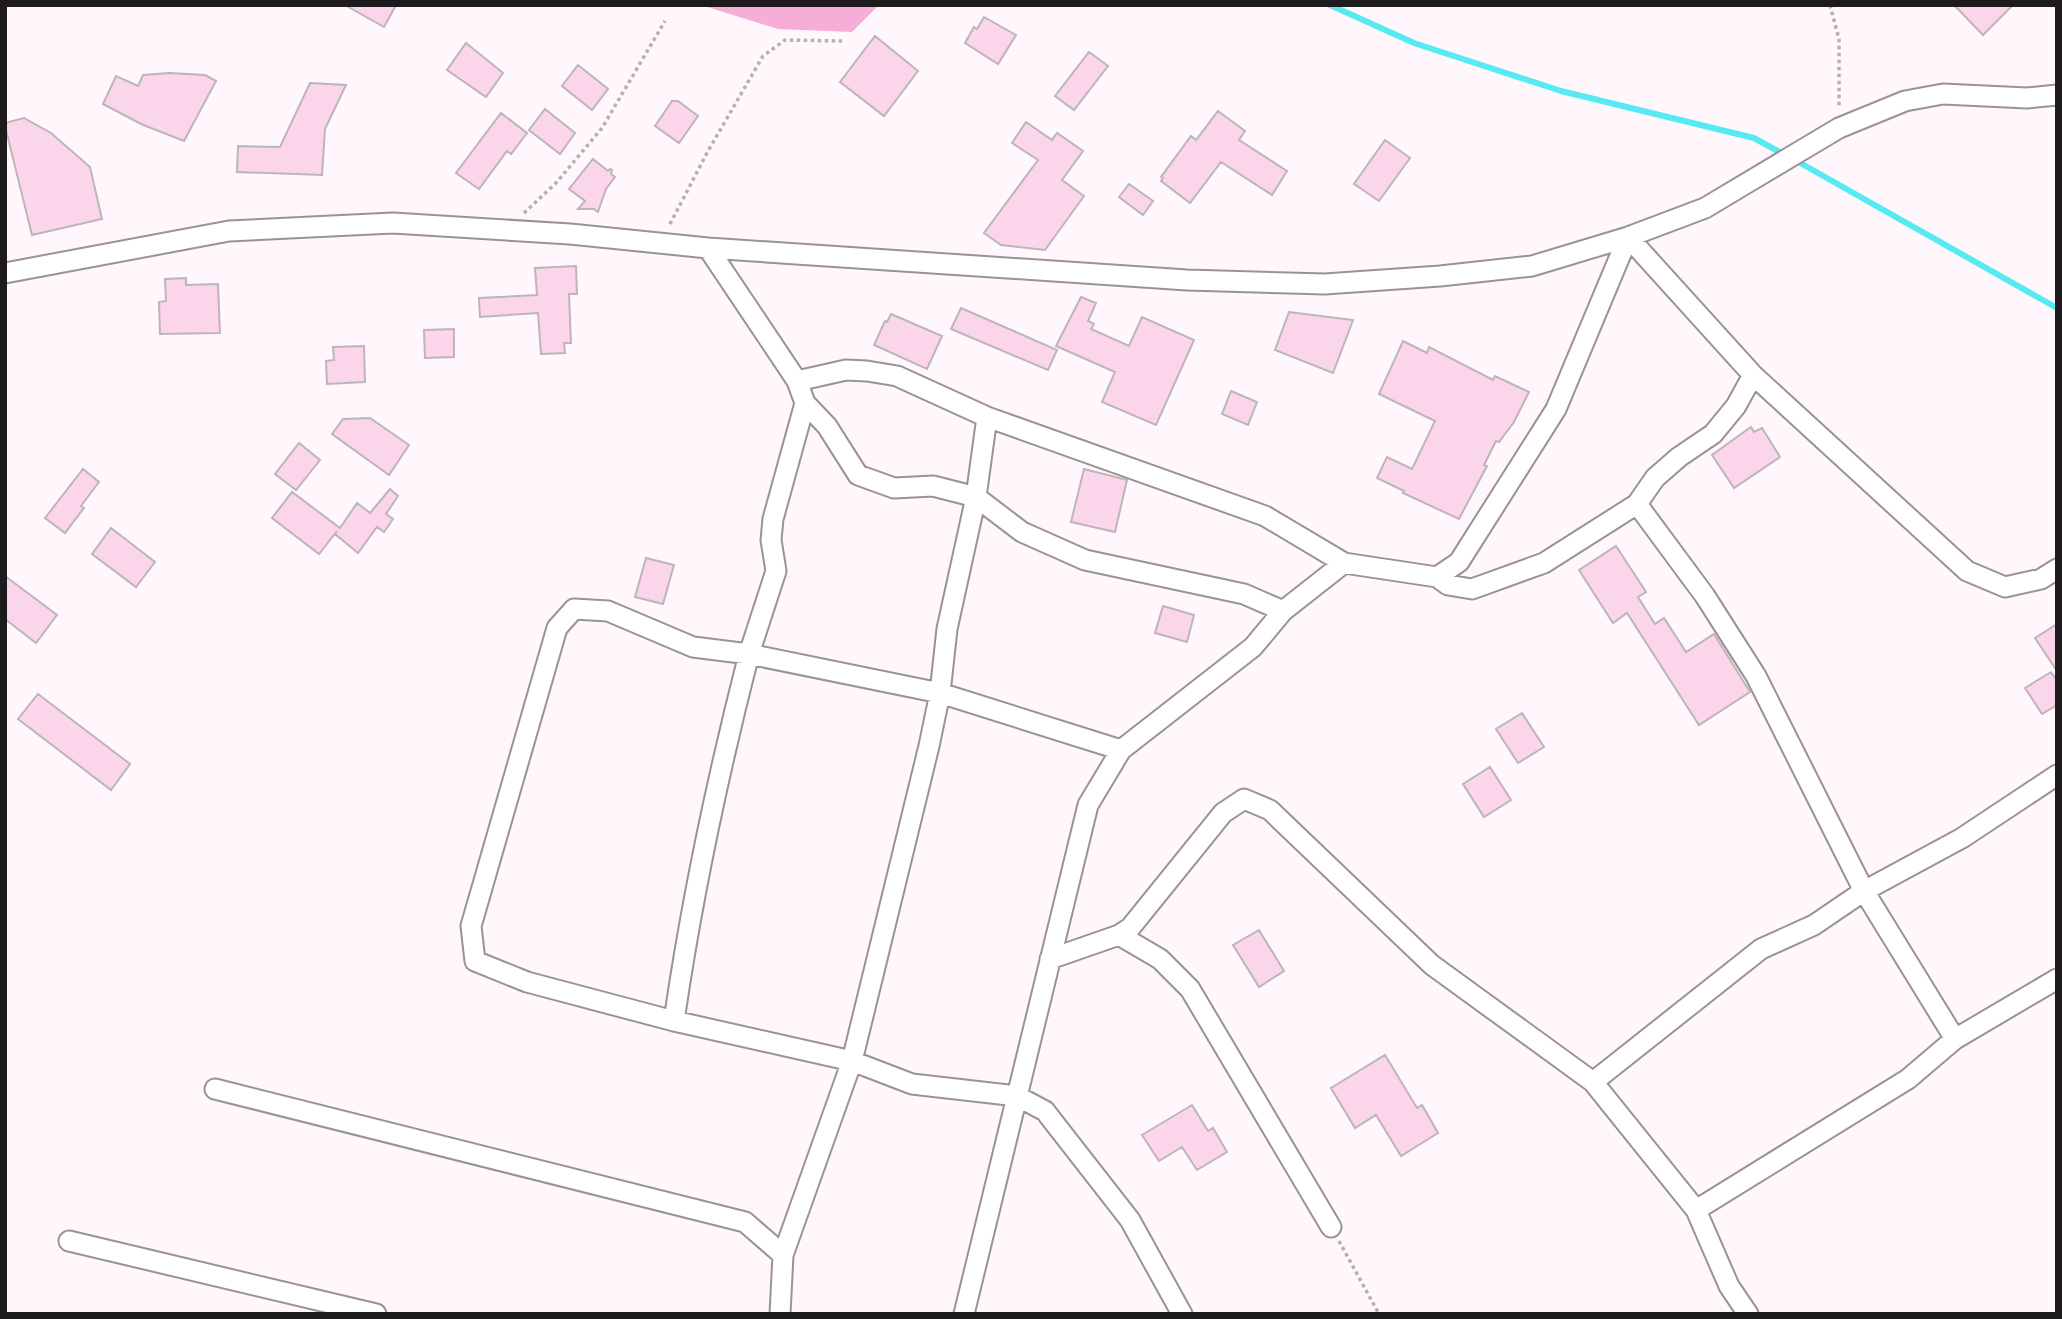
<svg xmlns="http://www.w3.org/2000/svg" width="2062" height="1319" font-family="Poppins,sans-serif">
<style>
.green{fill:#f6aed7}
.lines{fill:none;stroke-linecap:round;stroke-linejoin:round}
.stream{stroke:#57eaf2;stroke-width:6}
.building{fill:#fbd5ea;stroke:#bdb5b9;stroke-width:2}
.street-casing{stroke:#9a9296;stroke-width:23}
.path{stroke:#b6afb3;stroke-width:3.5;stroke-dasharray:3.5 3.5;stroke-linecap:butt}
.street{stroke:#fff;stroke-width:19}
</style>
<rect width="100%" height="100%" fill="#fff7fb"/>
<!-- green -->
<path class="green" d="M701,5H879L852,32L778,29Z"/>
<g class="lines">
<!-- stream -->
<path class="stream" d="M1330,5L1414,43L1561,91L1754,138L1785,155
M1795,160L2057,308"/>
</g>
<!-- building -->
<path class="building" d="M345,5H396L384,27Z
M1954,5H2013L1983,35Z
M984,17L1016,35L998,64L965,43L974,27L977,29Z
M875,36L918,71L884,116L840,82Z
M466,43L503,73L486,97L447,70Z
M1089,52L1108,66L1074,110L1055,96Z
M578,65L608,89L592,110L562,86Z
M169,73L205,75L216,81L184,141L141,124L103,104L116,76L138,86L143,75Z
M310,83L346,85L325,129L322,175L237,172L238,146L280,147Z
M672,101H678L698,116L679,143L655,126Z
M545,109L575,133L560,154L529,130Z
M1218,111L1245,131L1239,140L1287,171L1272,195L1221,162L1190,203L1161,181L1163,178L1161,177L1191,136L1196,140Z
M501,113L527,133L511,154L507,151L479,189L456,173Z
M24,118L51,133L90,167L102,219L32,235L5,126V123Z
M1026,122L1052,140L1057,133L1083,151L1062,180L1084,196L1045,250L1001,245L984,233L1038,160L1012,143Z
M1385,140L1410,158L1379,201L1354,184Z
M593,159L608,171L610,169L612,170L611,174L615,177L606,189L598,212L594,209H578L585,201L569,189Z
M1129,184L1153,201L1143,215L1119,197Z
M576,266L577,294H569L571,343H564L565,353L541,354L538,313L480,317L479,298L537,295L535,268Z
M186,278V285L218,284L220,333L160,334L159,302L166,301L165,279Z
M1081,297L1096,303L1088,321L1094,324L1091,329L1129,346L1142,317L1194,340L1156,425L1102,402L1115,372L1056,346Z
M961,308L1057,350L1048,370L951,329Z
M1289,312L1353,320L1333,373L1275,350Z
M891,314L942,336L927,369L874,345L885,321L887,322Z
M454,329V357L425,358L424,330Z
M1403,341L1427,353L1429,347L1493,380L1495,376L1529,392L1514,422L1499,442L1496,441L1484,465L1487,466L1459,519L1403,493L1404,491L1377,478L1387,457L1412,469L1435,421L1379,394Z
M364,346L365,382L327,384L326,361L334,360L333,347Z
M1231,391L1257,402L1248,425L1222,414Z
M370,418L409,445L389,475L332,434L343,419Z
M1751,427L1754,432L1762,428L1780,457L1734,488L1712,455Z
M299,443L320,460L296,490L275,474Z
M83,469L99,482L81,506L84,508L65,533L45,518Z
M1084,469L1127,480L1115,532L1071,522Z
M390,489L398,496L386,514L393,519L384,532L377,527L358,553L335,534L337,531L319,554L272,518L292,492L340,528L357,503L370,513Z
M111,528L155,562L136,587L92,554Z
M1616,546L1646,592L1638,597L1655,624L1664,618L1686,652L1714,634L1750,692L1699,725L1627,613L1613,623L1579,570Z
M646,558L674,565L663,604L635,597Z
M5,576L57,615L36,643L5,619Z
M1163,606L1194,615L1187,642L1155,633Z
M2057,624V671L2035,638Z
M2051,672L2057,681V705L2042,714L2025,688Z
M38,694L130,764L111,790L18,719Z
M1522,713L1544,747L1518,763L1496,729Z
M1490,767L1511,800L1484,817L1463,784Z
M1259,930L1284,971L1259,987L1233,945Z
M1385,1055L1417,1108L1422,1105L1438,1133L1401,1156L1376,1115L1355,1128L1331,1088Z
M1192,1105L1208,1131L1213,1128L1227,1152L1197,1170L1182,1147L1159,1161L1142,1135Z"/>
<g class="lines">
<defs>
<path id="street" d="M708,248L797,381L805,403L773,519L771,540L776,571L749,654L940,693L1121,750
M5,273L229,231L393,223L570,234L708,248L1187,280L1325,284L1440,276L1532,266L1628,237L1705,208L1839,128L1905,101L1943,94L2027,98L2057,95
M797,381L846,370L867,371L897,376L987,417L1265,516L1344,563
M805,403L827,426L858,475L894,488L933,486L976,497L1022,532L1085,560L1244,594L1283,611
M1637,504L1705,596L1756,676L1864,891L1955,1039
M1437,577L1448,585L1472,589L1544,563L1637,504L1655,478L1679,457L1713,434L1736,406L1753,375
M1119,935L1160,959L1190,989L1331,1227
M1050,959L1119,935L1130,928L1223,813L1244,799L1270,810L1432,965L1593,1082L1696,1210L1729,1286L1748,1314
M674,1021C692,897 718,775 749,654L693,647L608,611L574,609L557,628L471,926L475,961L527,982L674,1021L852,1061L912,1084L1017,1096L1045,1111L1130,1220L1182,1314
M1593,1082L1761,949L1814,925L1864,891L1962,838L2057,775
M215,1089L745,1222L783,1255L780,1314
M1696,1210L1908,1079L1955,1039L2057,979
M69,1241L376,1314
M783,1255L852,1061L929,746L940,693L947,629L976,497L987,417
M964,1314L1088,805L1121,750L1253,647L1283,611L1344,563L1437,577L1459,562L1556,409L1628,237L1753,375L1967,571L2005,587L2041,579L2057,569"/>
</defs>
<!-- street casing -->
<use href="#street" class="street-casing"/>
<!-- path -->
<path class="path" d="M1830,5L1839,39V107
M524,213L556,183L602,128L665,21
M670,224L708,151L763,56L785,40L842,41
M1339,1241L1379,1314"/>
<!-- street -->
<use href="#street" class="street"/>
</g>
<!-- border -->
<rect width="2062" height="1319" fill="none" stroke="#1e1b1c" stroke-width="14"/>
</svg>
